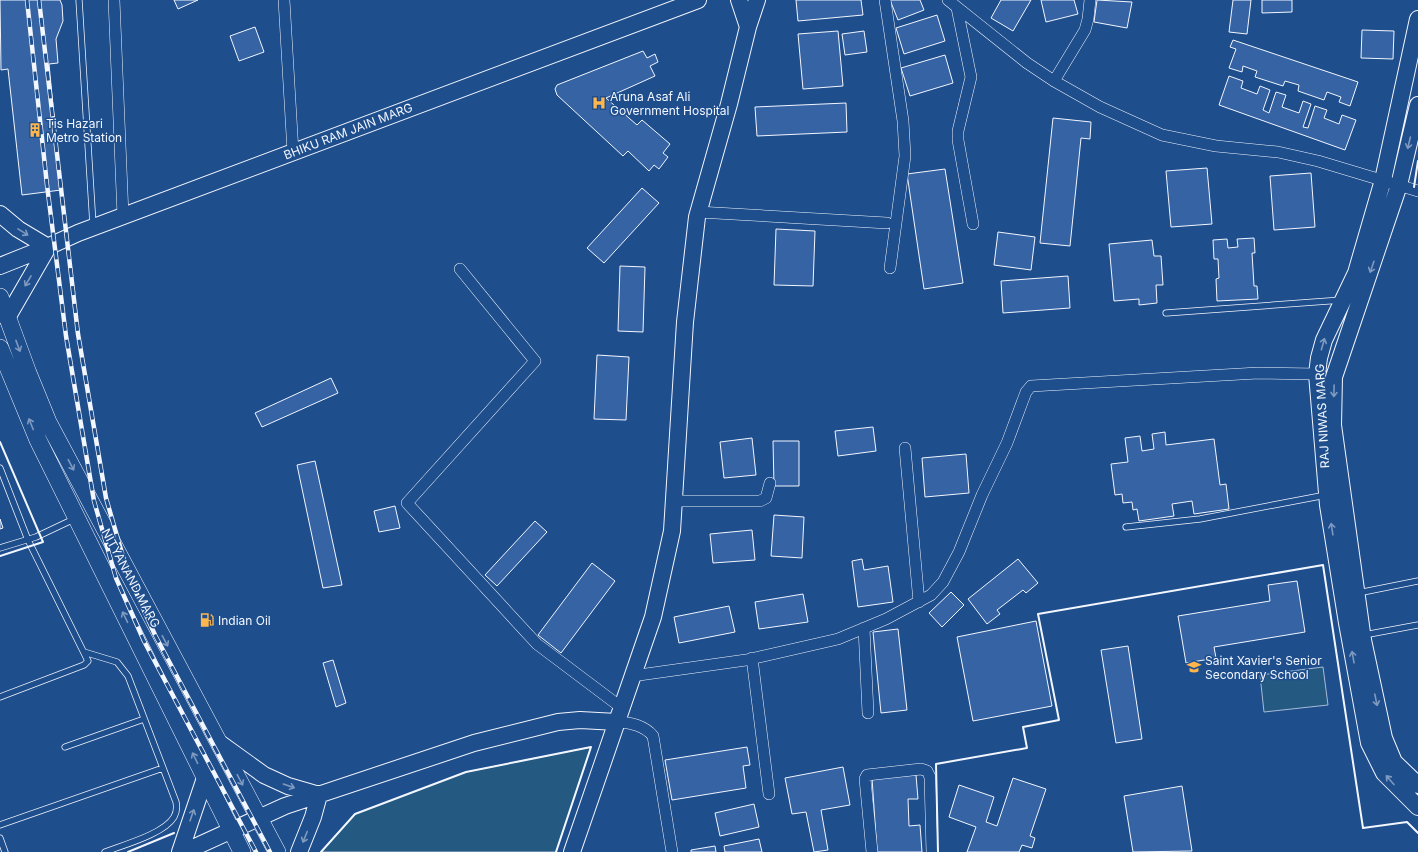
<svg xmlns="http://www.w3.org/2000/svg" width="1418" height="852" font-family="Inter,sans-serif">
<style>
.green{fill:#245a82;stroke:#a8bbd7}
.building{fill:#3563a3;stroke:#f2f6ff}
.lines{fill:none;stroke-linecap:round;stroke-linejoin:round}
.lane-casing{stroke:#f2f6ff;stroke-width:7}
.street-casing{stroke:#f2f6ff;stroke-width:12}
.secondary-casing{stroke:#f2f6ff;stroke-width:18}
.primary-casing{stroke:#f2f6ff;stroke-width:18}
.lane{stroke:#1f4e8c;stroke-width:5.5}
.street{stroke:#1f4e8c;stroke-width:11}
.secondary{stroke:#1f4e8c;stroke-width:16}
.primary{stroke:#1f4e8c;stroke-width:17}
.rail-casing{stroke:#f2f6ff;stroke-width:4.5}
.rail{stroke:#1f4e8c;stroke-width:3;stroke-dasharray:9;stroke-linecap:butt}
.wall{stroke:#f2f6ff;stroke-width:2}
.oneway{stroke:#7e9ac0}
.labels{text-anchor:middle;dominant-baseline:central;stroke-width:3;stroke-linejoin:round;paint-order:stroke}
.poi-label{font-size:12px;fill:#f2f6ff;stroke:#1f4e8c;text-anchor:start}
.street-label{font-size:12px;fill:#f2f6ff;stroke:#1f4e8c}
</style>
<rect width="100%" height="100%" fill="#1f4e8c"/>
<!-- green -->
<path class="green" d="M1323,667L1328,705L1264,712L1260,675Z
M591,747L556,852H321L355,814L466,772Z"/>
<!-- building -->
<path class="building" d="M0,0H60L62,5L63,21L56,39L58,63L49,64L61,190L22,195L8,69L1,70Z
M174,0H198L178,9Z
M796,0H861L863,15L798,21Z
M890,0H920L924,10L898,20Z
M1001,0H1031L1013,31L991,18Z
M1041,0H1074L1078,14L1046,22Z
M1097,0L1132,2L1127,28L1094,22Z
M1233,0H1251L1247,34L1229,32Z
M1262,0H1292V12L1262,13Z
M937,15L945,41L904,54L896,28Z
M255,27L264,52L239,61L230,36Z
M1362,30L1394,31L1393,59L1361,58Z
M838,31L843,86L803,89L798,34Z
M864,31L867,52L845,55L842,34Z
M1233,40L1358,82L1350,106L1339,102L1341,97L1327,92L1324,100L1298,91L1299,85L1285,81L1283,86L1255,77L1257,71L1243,66L1242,72L1229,68L1236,49L1230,47Z
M643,51L647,58L655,54L658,62L650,66L655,76L606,98L637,125L642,120L670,144L663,153L668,157L659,169L654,165L649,171L628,151L623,156L557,95L555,89L557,85Z
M945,55L953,83L910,96L901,68Z
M1229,76L1243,81L1241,88L1257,94L1260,86L1270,90L1263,110L1269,113L1276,92L1286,95L1282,107L1299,113L1303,101L1311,104L1303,127L1308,128L1315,106L1327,110L1324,118L1339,124L1342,115L1356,120L1345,150L1219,105Z
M846,103L847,132L757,136L755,107Z
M1053,118L1091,122L1090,139L1081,138L1070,246L1040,243Z
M1207,168L1212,224L1171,227L1166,171Z
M945,169L963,283L924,289L907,174Z
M1311,173L1315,227L1274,230L1270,176Z
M642,188L659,203L604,263L587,248Z
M776,229L815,231L813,286L774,285Z
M998,232L1035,237L1031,270L994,265Z
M1254,238L1255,253H1252L1254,286H1257L1258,299L1217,301L1216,279L1219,278L1218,259H1214L1213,240L1227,239L1228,248L1238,247L1237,239Z
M1152,240L1154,256H1161L1163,285H1156L1157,303L1139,305V299L1114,301L1109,244Z
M620,266L645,267L643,332L618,331Z
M1068,276L1070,308L1003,313L1001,281Z
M597,355L629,357L626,420L594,419Z
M331,378L338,393L262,427L255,413Z
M873,427L876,451L838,456L835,431Z
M1165,432L1166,445L1214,439L1220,485L1226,484L1229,509L1194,514L1192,501L1172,504L1174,516L1139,521L1137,509L1133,510L1132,502L1123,503L1122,494L1115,495L1111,464L1128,462L1125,438L1140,436L1142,451L1154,449L1152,434Z
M752,438L756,475L724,478L720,442Z
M773,441H799V486H774Z
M966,454L969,493L925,497L922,458Z
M315,461L342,585L323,588L297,465Z
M395,506L400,528L379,532L374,511Z
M774,515L804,517L802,558L771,556Z
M0,519L3,528L0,529Z
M535,521L547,532L497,586L485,575Z
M752,530L755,560L713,563L710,534Z
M862,559L864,570L888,566L893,602L858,607L852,561Z
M1018,559L1038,583L1026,593L1023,590L997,610L1000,614L987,624L968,599Z
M592,563L615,581L561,653L538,635Z
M1297,581L1305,632L1214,647L1216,658L1186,663L1178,616L1270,601L1268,585Z
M951,592L964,605L942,627L929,613Z
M803,594L808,622L759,629L755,602Z
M729,606L735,632L679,643L674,617Z
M1036,621L1052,706L973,721L957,637Z
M898,629L907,710L881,713L873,632Z
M1128,646L1142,739L1116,743L1101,650Z
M333,660L346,703L336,707L323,663Z
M747,747L750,765L743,766L746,788L672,800L665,760Z
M843,767L850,805L821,810L828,850L814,852L806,812L792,814L785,778Z
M916,775L918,799H908L909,826L920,825L922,852H877L872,778Z
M1013,778L1046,789L1030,836L1035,838L1032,848L1022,845L1019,852H967L976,827L949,817L959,785L994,797L986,822L997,826Z
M1182,786L1192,851L1133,852L1124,796Z
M754,804L759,827L720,836L715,813Z
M759,839L762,852H725L724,846Z
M715,846L716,852H691V850Z"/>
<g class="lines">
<defs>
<path id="lane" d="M79,0L93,225
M1166,313L1342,300
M0,468L28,540L88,661L84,665L0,697
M1126,527L1200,519L1326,495
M0,548L36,537L74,519
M1358,593L1418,581
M1364,635L1418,625
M84,652L117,662L128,676L176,802C177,807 177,812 174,817C164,834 123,845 105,852
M65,747L144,719
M0,825L163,768
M0,838L5,852"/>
<path id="street" d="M114,0L123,216
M284,0L293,152
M885,0L903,121L905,156L890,268
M948,0L1027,63L1054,81L1100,107L1162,135L1216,146L1278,152L1318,161L1418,191
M957,8L971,77L958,131V140L973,224
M1054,81L1085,30L1088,19L1090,0
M698,212L887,223
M460,269L535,361L407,503L537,644L622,708
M905,448L919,602
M675,501H760L766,498L770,483
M864,628L868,713
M752,658L769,794
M632,676L746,660L838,639L886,619L931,595L943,582L959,552L982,495L1007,443L1026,392L1031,386L1258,373L1317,374
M617,722C630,722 645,726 653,736L672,852
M872,852L865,779L867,775L921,769L927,771L930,777L932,852"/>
<path id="secondary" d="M739,0L748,27
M1418,19L1383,180L1356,273L1324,340L1319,358L1317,374L1328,505L1347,623L1369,743L1384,773L1418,807
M1418,105L1399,185L1334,377L1333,425L1363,640L1384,738L1394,762L1418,785
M0,214L18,229L48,247L7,318
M0,266L45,248L78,233L698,0
M221,744L264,775L288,786L319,795L313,817L299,852
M180,852L205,778
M184,852L285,806L474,743L558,722L580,720L617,722
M572,852L653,617L672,531L685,322L697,217L729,104L748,27L757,0"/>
<path id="primary" d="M0,297L28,373L48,422L277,852
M0,348L38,440L242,852"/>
</defs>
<!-- lane casing -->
<use href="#lane" class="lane-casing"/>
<!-- street casing -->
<use href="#street" class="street-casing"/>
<!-- secondary casing -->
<use href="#secondary" class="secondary-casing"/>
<!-- primary casing -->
<use href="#primary" class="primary-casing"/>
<!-- lane -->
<use href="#lane" class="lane"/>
<!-- street -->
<use href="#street" class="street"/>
<!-- secondary -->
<use href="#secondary" class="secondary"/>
<!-- primary -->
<use href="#primary" class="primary"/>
<defs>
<path id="rail" d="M27,0L47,185L66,336L94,501L116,578L144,641L256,852
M39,0L78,334L106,498L128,574L155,635L270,852"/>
</defs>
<!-- rail casing -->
<use href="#rail" class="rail-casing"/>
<!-- rail -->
<use href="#rail" class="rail"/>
<!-- wall -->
<path class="wall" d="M1414,187L1418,161
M0,442L43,542L0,556
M128,852L174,833
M321,852L355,814L466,772L591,747L556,852
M938,852L936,764L1027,748L1023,727L1059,720L1038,614L1323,565L1363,828L1407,822L1418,833"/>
</g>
<!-- one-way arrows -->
<defs><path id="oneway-shaft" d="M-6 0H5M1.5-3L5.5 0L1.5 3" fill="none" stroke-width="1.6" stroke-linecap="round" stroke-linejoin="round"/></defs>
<g class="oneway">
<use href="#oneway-shaft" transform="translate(1409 143) rotate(103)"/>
<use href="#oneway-shaft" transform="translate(23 232) rotate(32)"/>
<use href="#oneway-shaft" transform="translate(1372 267) rotate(109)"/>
<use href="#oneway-shaft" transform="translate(28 281) rotate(121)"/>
<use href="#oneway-shaft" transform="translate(1323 344) rotate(-74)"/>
<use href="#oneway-shaft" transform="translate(18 346) rotate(70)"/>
<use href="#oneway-shaft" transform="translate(1334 391) rotate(91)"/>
<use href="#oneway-shaft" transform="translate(31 424) rotate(-112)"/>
<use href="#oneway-shaft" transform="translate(71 465) rotate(62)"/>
<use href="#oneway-shaft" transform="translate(1332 529) rotate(-99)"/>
<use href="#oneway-shaft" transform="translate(125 617) rotate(-116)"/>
<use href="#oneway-shaft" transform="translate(165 641) rotate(62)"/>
<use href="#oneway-shaft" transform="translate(1353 657) rotate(-100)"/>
<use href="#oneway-shaft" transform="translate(1376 700) rotate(78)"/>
<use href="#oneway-shaft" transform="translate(195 758) rotate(-116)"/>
<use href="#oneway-shaft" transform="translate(240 780) rotate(62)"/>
<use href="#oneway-shaft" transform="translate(1390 780) rotate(-131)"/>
<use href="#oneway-shaft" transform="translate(289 786) rotate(19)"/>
<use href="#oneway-shaft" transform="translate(192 815) rotate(-71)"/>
<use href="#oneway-shaft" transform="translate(305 837) rotate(112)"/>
</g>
<!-- icons -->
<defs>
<symbol id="hospital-bare" viewBox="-9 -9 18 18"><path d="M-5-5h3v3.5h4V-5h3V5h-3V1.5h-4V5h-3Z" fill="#ffb74d" stroke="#1f4e8c" stroke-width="2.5" paint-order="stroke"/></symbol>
<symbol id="building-bare" viewBox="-9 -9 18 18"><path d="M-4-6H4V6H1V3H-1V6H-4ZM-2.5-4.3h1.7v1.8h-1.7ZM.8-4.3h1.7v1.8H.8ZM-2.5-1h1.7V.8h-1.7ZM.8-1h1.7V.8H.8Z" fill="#ffb74d" stroke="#1f4e8c" stroke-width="2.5" paint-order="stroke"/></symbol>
<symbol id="fuel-bare" viewBox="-9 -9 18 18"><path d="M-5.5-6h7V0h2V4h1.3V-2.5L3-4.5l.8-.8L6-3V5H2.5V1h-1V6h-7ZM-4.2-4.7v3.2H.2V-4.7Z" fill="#ffb74d" stroke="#1f4e8c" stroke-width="2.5" paint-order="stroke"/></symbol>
<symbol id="school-bare" viewBox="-9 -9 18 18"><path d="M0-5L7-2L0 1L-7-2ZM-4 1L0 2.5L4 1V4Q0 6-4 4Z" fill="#ffb74d" stroke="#1f4e8c" stroke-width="2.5" paint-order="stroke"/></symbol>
</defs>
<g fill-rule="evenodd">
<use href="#hospital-bare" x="589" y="93" width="20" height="20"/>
<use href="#building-bare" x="25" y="120" width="20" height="20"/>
<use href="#fuel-bare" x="197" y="610" width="20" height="20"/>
<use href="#school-bare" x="1184" y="657" width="20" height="20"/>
</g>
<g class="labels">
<!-- poi labels -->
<g class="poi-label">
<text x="610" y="96">Aruna Asaf Ali<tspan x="610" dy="14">Government Hospital</tspan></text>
<text x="46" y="123">Tis Hazari<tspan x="46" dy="14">Metro Station</tspan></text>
<text x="218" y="620">Indian Oil</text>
<text x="1205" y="660">Saint Xavier's Senior<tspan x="1205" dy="14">Secondary School</tspan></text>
</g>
<!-- street labels -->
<g class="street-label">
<text transform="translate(348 131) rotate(-21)">BHIKU RAM JAIN MARG</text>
<text transform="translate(1322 416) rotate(-93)">RAJ NIWAS MARG</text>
<text transform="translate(131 578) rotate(62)">NITYANAND MARG</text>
</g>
</g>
</svg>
